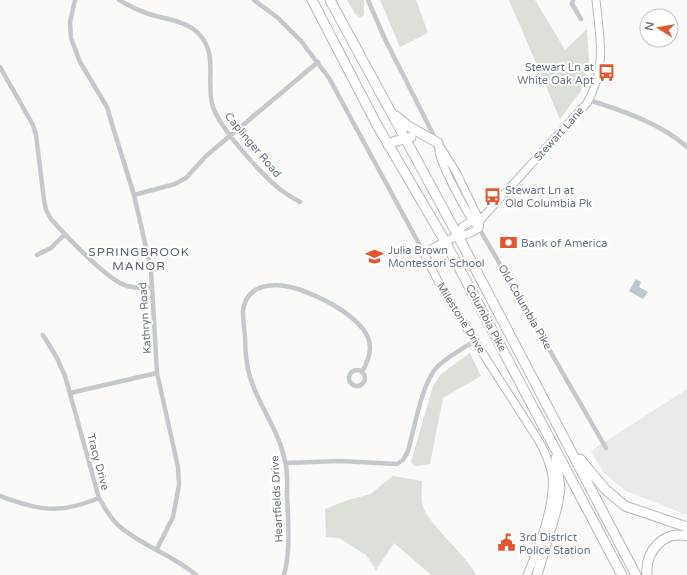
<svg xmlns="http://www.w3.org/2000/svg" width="687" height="575" font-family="'Varela Round',sans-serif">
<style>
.built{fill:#e8e9e9}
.green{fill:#dadfd7}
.water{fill:#bbc7cb}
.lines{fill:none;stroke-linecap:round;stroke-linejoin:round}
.secondary-casing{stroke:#b3babf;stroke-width:9}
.highway-casing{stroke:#b4b9bd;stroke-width:11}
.street{stroke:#c3c8cc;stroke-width:4.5}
.secondary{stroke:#fff;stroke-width:7}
.highway{stroke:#fff;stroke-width:9}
.labels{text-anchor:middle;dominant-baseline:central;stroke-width:4;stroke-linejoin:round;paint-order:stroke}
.poi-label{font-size:11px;fill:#657683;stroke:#fff;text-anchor:start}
.street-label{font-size:11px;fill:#657683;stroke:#fff}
.neighbourhood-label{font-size:12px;letter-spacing:1px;fill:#57646e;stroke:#fff}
</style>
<rect width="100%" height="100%" fill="#fafaf8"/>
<!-- built -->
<path class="built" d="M687,389V515L626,491L603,472L591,451Z"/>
<!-- green -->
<path class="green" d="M347,0H364V14L361,18L355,14Z
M380,0H416L428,33L400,47Z
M509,0H535L565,50L587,29L589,61L581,91L560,119Z
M470,353L481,376L443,398L430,464L415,466L411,462L433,386L441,374Z
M393,476L422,481C422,488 421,496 422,503C425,522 465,553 476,575H431L394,543L376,570L366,555L339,538L326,537L325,509L345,501L370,494Z"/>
<!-- water -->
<path class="water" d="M636,279L641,282L639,287L648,292L643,299L629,291Z"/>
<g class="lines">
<defs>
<path id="secondary" d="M438,143C439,147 439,152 440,156C445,171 468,218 479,228
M439,145L456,172L480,221
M458,236L462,227L473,220
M527,575C538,549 555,504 552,476C550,463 545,452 539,441L462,321L443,291L424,253C432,249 451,237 459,236C468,234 470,234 479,228L480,221L483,217L587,103C607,68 600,38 596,0"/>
<path id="highway" d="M312,0L377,125L446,243L622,575
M330,0L458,236L636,575
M396,116L408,126L438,143
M388,145L393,142L411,137
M580,459L605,489L625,506L687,527
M537,575L557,507L560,488L556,458
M647,575C645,552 663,530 687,536"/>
</defs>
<!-- secondary casing -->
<use href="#secondary" class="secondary-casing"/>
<!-- highway casing -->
<use href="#highway" class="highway-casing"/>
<!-- street -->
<path class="street" d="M75,0L70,22L71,38L80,62L107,107L112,124L134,195L151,269L157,373L178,467L179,485L173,517L157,549
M119,0C128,5 137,10 146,13C163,19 186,20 199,34C219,55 205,83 213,107C220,128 257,169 275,185C282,192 291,197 300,202
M254,0L278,18L301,41L329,78L424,253
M368,0L384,37L436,140
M573,0L572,4L581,19
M0,67L33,125L36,135L44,200L46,210L51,219C66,236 107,280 127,286C135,288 143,288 151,287
M589,100C623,111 660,123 687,147
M134,195L175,184L186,178L206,156L318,62
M479,228L606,448
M37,255L51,248L65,234
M43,335L57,358L65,376L99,498C105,508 110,518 119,526C142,546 173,555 196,575
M349 378a8 8 0 1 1 16 0a8 8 0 1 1-16 0Z
M70,393L157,373
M286,463L339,461L397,464L403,460L408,451C414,430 422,382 437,367C447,357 462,349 475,341
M0,496C40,510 58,515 99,498
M284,575C291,549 288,521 287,494C287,483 288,471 285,461C279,430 259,407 250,377C246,364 245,349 245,335C244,328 243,319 243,311C247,281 278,282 301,290C323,298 369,320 370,347C370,355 366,365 362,372"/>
<!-- secondary -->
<use href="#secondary" class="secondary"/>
<!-- highway -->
<use href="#highway" class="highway"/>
</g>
<!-- icons -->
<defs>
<symbol id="bus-bare" viewBox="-9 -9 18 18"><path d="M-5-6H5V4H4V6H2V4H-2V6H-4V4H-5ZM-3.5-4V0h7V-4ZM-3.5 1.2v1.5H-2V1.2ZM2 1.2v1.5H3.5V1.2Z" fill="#e4572e" stroke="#fff" stroke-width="2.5" paint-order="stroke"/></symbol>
<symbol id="bank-bare" viewBox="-9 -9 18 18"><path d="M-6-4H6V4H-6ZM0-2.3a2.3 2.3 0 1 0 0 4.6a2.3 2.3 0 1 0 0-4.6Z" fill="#e4572e" stroke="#fff" stroke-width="2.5" paint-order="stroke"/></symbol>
<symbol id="school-bare" viewBox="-9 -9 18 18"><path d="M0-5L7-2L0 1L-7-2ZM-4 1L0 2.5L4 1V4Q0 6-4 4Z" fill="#e4572e" stroke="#fff" stroke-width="2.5" paint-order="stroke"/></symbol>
<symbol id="civic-bare" viewBox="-9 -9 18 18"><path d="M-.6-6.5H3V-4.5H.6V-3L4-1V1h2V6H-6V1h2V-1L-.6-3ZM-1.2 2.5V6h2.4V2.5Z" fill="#e4572e" stroke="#fff" stroke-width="2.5" paint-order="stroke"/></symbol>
</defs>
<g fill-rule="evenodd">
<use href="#bus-bare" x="594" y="60" width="25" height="25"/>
<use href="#bus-bare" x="480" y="184" width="25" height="25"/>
<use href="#bank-bare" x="496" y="230" width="25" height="25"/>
<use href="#school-bare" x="362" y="244" width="25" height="25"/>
<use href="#civic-bare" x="494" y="530" width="25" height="25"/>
</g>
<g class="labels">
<!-- poi labels -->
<g class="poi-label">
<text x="594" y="67" text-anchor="end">Stewart Ln at<tspan x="594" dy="13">White Oak Apt</tspan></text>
<text x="505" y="190">Stewart Ln at<tspan x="505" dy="13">Old Columbia Pk</tspan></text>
<text x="521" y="243">Bank of America</text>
<text x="388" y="250">Julia Brown<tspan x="388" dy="13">Montessori School</tspan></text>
<text x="519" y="537">3rd District<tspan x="519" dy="13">Police Station</tspan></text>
</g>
<!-- street labels -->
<g class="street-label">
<text transform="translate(559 134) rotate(-48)">Stewart Lane</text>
<text transform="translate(253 145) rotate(50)">Caplinger Road</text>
<text transform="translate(525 307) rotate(60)">Old Columbia Pike</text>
<text transform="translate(145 318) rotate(-94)">Kathryn Road</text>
<text transform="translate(461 318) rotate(58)">Milestone Drive</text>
<text transform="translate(486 318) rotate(62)">Columbia Pike</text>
<text transform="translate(98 462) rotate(75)">Tracy Drive</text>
<text transform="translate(277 499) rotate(-93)">Heartfields Drive</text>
</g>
<!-- neighbourhood labels -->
<g class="neighbourhood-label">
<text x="139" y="252">SPRINGBROOK<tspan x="139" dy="14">MANOR</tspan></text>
</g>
</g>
<!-- north arrow -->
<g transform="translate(659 28) rotate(281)"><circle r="19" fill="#ffffff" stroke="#c1c8cd"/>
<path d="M0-3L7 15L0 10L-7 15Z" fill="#e4572e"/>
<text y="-6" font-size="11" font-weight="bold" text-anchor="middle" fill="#657683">N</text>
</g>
</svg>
